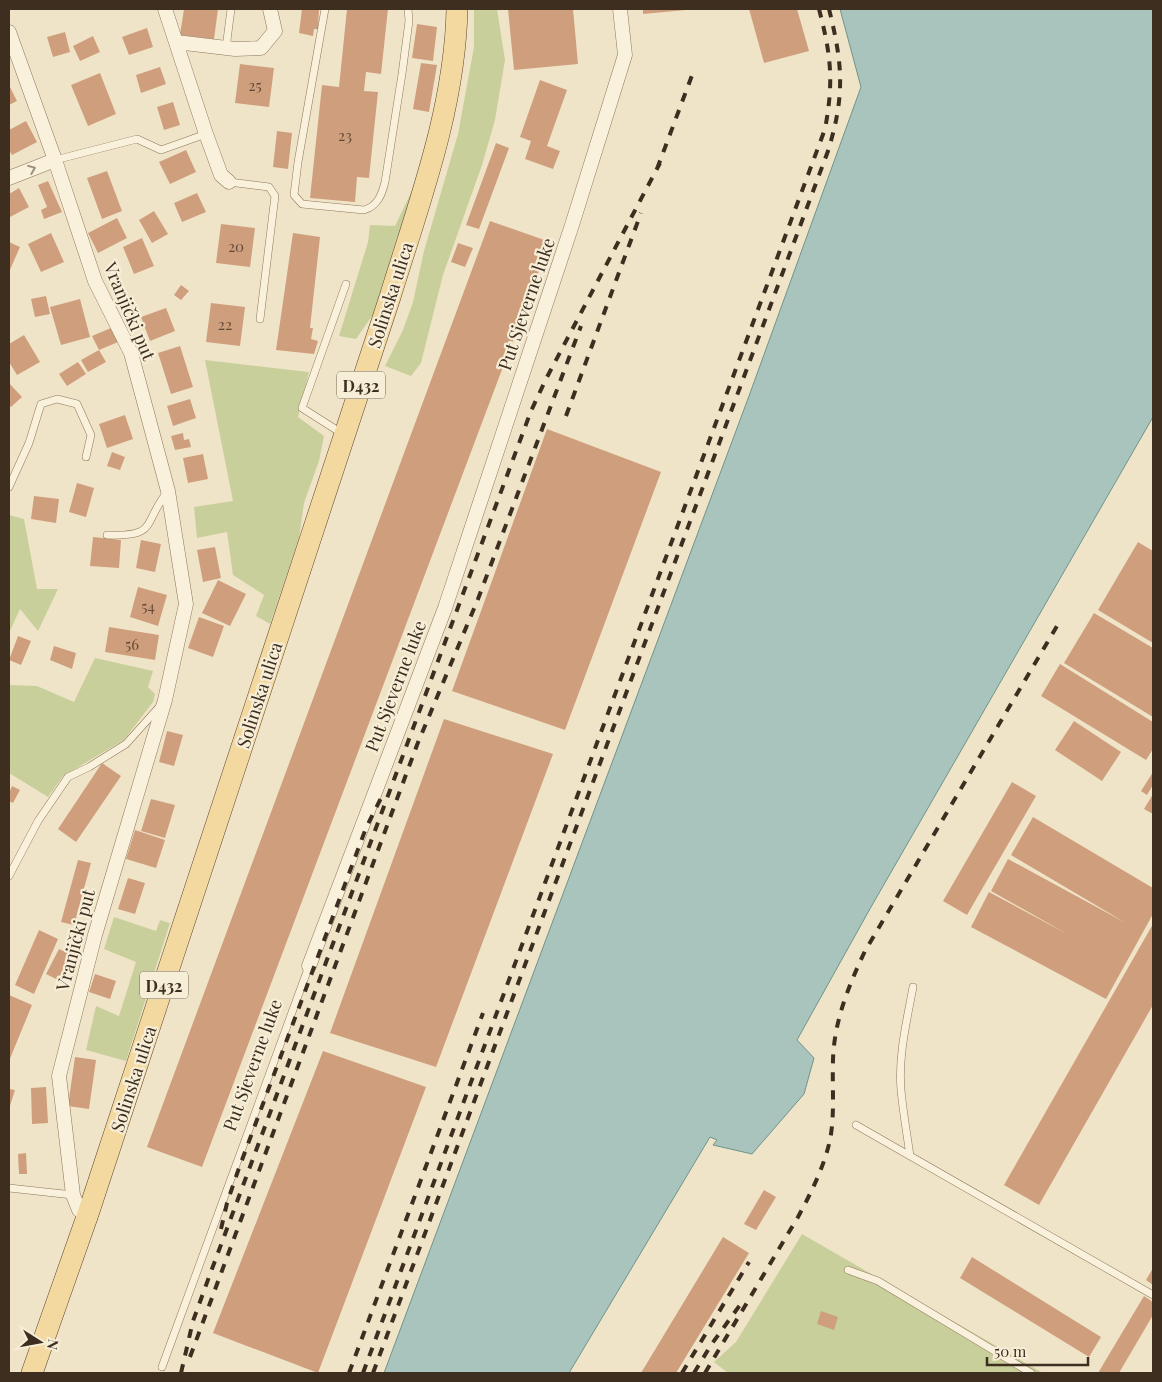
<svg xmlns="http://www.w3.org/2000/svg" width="1162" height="1382" font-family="'Playfair Display',serif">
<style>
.green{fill:#c9cf9b}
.water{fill:#a9c4bc;stroke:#6f938a}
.building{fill:#cf9f7d}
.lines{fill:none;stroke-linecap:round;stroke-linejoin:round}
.service-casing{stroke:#8d765c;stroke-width:8}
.minor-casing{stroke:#8d765c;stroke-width:15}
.primary-casing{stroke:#5b4430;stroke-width:22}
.service{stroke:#faf1dc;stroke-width:7}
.minor{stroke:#faf1dc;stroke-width:14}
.primary{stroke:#f3d9a0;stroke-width:21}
.rail{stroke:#3d2e20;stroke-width:4;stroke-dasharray:9 9;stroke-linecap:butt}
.oneway{stroke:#9c907e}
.labels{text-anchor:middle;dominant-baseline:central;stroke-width:4.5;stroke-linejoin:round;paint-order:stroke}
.number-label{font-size:15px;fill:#624a37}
.shield{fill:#f7eed8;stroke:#756857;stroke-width:1}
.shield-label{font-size:16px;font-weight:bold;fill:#3d2e20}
.street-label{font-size:18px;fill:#3d2e20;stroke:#f7eed8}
</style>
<rect width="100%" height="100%" fill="#f0e4c8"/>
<!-- green -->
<path class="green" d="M474,9H497L505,60L495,120L482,165L443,275L421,363L411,376L385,366L403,330L413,302L424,251L458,134L474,47Z
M416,182L374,313L356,339L339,336L368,242L370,225L395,226Z
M205,360L309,372L298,417L324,436L319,461L304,503L299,538L270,624L256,616L264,595L233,575L227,532L197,538L194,507L233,501Z
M9,515L24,519L37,589H58L38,631L20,609L9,633Z
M95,658L153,671L148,687L155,694L153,702L124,740L63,776L48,797L9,773V685L37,686L74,702Z
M114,917L156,931L160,920L170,923L126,1061L86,1050L96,1006L119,1016L136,962L104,949Z
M802,1234L1043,1373H728L714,1362L736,1342Z"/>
<!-- water -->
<path class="water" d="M840,9H1153V417L871,907L797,1040L814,1058L804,1094L752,1154L713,1145L717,1140L710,1137L569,1373H384L749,396L861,87Z"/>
<!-- building -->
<path class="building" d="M184,9H218L214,39L180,35Z
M302,9H319L318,29H314L313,36L299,33Z
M347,9H388L381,74L366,72L364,91L378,92L369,178L357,177L355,202L310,198L322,85L339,87Z
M508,9H573L578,64L514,70Z
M643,9H686V10L643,14Z
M749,9H797L809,51L764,63Z
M417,24L437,27L433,61L412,58Z
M147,28L153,47L129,55L122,37Z
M65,32L70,52L53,57L47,37Z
M93,36L100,52L80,61L73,46Z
M421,63L437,65L429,112L413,109Z
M240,64L274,68L269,107L235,103Z
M160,67L166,84L141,93L136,75Z
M100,73L116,114L88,126L71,85Z
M540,80L567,90L547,146L560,151L553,169L525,159L531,141L520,137Z
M9,85L17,101L9,105Z
M173,102L180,125L164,130L157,107Z
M26,121L37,142L12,155L9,150V130Z
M277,131L292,133L288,169L273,167Z
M496,143L509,148L479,229L466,225Z
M186,150L196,172L170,184L159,162Z
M107,171L122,211L102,219L87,178Z
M48,181L62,212L44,219L41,210L47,207L38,185Z
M19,188L29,207L10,217L9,194Z
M197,193L206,212L182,222L174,203Z
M154,211L168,234L152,243L139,220Z
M117,218L127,238L98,253L88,233Z
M490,221L550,242L202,1167L147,1147Z
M221,224L255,228L250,267L216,263Z
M51,233L64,262L41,272L28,244Z
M293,233L320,237L310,328H313L311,339L318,341L314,354L276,350Z
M142,238L154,266L134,274L123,247Z
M9,242L20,247L9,272Z
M458,243L473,248L465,267L451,262Z
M181,285L189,291L181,300L174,295Z
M46,296L50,314L35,317L31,299Z
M80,299L90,337L61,345L50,307Z
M211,303L245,307L240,346L206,342Z
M166,308L175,331L150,341L141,317Z
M111,328L118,342L99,350L106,362L88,372L81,360L99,350L92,336Z
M24,335L40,362L17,375L9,362V344Z
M180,346L193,387L171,394L158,353Z
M78,362L86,374L67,386L59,374Z
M9,383L22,397L11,407L9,405Z
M190,399L196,418L173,426L167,406Z
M125,415L133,439L107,448L99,424Z
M547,429L661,472L565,730L452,691Z
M183,433L184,440L189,439L191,447L175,450L171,436Z
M112,452L125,457L120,470L107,466Z
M203,454L208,479L188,483L183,458Z
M77,483L94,488L86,517L69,512Z
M34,496L59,499L56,523L31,519Z
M93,537L121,540L119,568L90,566Z
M141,540L161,544L155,572L136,568Z
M1138,542L1153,551V643L1098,610Z
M215,547L221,578L203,582L197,550Z
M218,580L246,594L230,626L202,613Z
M138,587L167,595L158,626L130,617Z
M1094,613L1153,648V717L1064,663Z
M199,617L224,626L213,657L188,648Z
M109,627L159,635L155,660L105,652Z
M18,636L31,641L21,665L9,660Z
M54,646L76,653L72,669L50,660Z
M1060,664L1153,722V749L1146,760L1041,696Z
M444,719L553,754L436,1067L330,1033Z
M1074,721L1121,752L1102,781L1055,750Z
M167,731L183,735L174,766L159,762Z
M102,763L121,776L76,842L58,829Z
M1153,772V785L1147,795L1141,791Z
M1012,782L1036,796L967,915L943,901Z
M12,786L20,790L13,803L9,801V793Z
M1153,794V814L1144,809Z
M151,799L175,805L165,838L141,831Z
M1033,817L1153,888V914L1106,999L971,927L989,892L1069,935L991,891L1008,859L1126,923L1011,855Z
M135,830L165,840L156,868L126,859Z
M78,860L91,863L74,925L61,922Z
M128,878L145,883L135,914L118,909Z
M1153,924V1005L1039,1205L1004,1185Z
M39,930L58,939L34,994L15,985Z
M59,949L70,954L58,980L46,974Z
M95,974L116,981L110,999L89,992Z
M9,995L32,1005L9,1061Z
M323,1051L426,1087L318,1373L213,1333Z
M75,1057L96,1060L89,1109L68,1106Z
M46,1087L48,1123L32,1124L31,1088Z
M9,1089L15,1090L9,1109Z
M26,1153L27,1174H19L18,1154Z
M764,1190L776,1197L756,1230L744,1224Z
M723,1237L749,1253L676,1373H641Z
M972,1257L1101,1337L1089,1357L960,1278Z
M1153,1268V1285L1146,1280Z
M1144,1296L1153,1302V1315L1119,1373H1098Z
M821,1311L838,1317L834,1330L817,1324Z"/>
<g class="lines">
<defs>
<path id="service" d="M325,9L298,162L294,195L302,204L364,210C378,206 382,194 385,182L402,74L409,21L408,9
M226,48L231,9
M55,160L137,139L161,150L206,134
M229,182L269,187L275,196L260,319
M343,434L302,408L346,284
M9,487L29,443L41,404L57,399L77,404L91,435L86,457
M107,535C159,537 142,523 168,491
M9,876L38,821L68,777L89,767L126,744L160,706
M856,1125L1153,1295
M910,1156C907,1134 903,1112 901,1090C898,1056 907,1020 913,987
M9,1188L73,1195
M848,1270L878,1281L1031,1373
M162,1367L309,966"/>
<path id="minor" d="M165,9L206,134L221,175L229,182
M9,32L55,160L95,281L131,353L168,491L186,604L165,700L95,935L59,1076L73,1195L79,1210L88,1214
M176,42L235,49L261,48L275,31L270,9
M9,178L55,160
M309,966L445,608L572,225L625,55L620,9"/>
<path id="primary" d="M32,1373L88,1214L390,297C419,203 455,108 457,9"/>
</defs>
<!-- service casing -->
<use href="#service" class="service-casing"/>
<!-- minor casing -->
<use href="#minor" class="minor-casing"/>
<!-- primary casing -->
<use href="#primary" class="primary-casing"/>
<!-- service -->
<use href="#service" class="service"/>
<!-- minor -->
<use href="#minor" class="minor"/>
<!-- primary -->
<use href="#primary" class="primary"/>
<!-- rail -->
<path class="rail" d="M657,169L694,70
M566,416L641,213
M221,1229L227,1203L239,1168L366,828L382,796
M190,1357L417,745L478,599L581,326
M181,1373L193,1321L209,1277L531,411L546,379L660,163
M349,1373L483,1013
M363,1373L825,129C834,81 831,55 819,9
M373,1373L828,151C845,96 843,65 829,9
M682,1373L749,1262
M694,1373L711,1345L740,1305
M705,1373L798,1217C811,1193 824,1167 830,1140C835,1114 832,1086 833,1060C834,1021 849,985 865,951L1060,621"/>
</g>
<!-- one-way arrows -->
<defs><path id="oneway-chevron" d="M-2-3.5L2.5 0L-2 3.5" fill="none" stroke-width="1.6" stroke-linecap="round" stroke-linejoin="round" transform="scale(1.25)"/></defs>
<use class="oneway" href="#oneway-chevron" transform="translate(32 169) rotate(-22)"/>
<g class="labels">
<!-- number labels -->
<g class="number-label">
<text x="255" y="85">25</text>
<text x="345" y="135">23</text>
<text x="236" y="246">20</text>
<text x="225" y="324">22</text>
<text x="148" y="606">54</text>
<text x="132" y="644">56</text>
</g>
<!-- shield labels -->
<g class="shield">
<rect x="337" y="371.5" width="48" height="27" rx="4"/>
<rect x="140" y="971.5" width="48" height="27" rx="4"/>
</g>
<g class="shield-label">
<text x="361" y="385">D432</text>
<text x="164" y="985">D432</text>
</g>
<!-- street labels -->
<g class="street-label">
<text transform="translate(390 295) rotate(-72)">Solinska ulica</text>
<text transform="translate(526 304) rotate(-71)">Put Sjeverne luke</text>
<text transform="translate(130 311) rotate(67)">Vranjički put</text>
<text transform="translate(395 686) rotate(-69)">Put Sjeverne luke</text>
<text transform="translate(259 695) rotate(-72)">Solinska ulica</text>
<text transform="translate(75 940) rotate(-75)">Vranjički put</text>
<text transform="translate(252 1065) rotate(-70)">Put Sjeverne luke</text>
<text transform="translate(133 1079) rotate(-72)">Solinska ulica</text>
</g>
</g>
<!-- border -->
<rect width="1162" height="1382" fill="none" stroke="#3d2e20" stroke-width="20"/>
<!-- north arrow -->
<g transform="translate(40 1342) rotate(101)" stroke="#f7eed8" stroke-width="4" paint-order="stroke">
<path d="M0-4L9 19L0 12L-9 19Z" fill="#3d2e20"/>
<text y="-8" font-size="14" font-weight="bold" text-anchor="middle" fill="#3d2e20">N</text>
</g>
<!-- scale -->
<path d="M987 1357v8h101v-8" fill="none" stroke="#3d2e20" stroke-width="2.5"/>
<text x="994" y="1357" font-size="15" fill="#3d2e20" stroke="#f7eed8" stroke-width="4" paint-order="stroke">50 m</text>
</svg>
